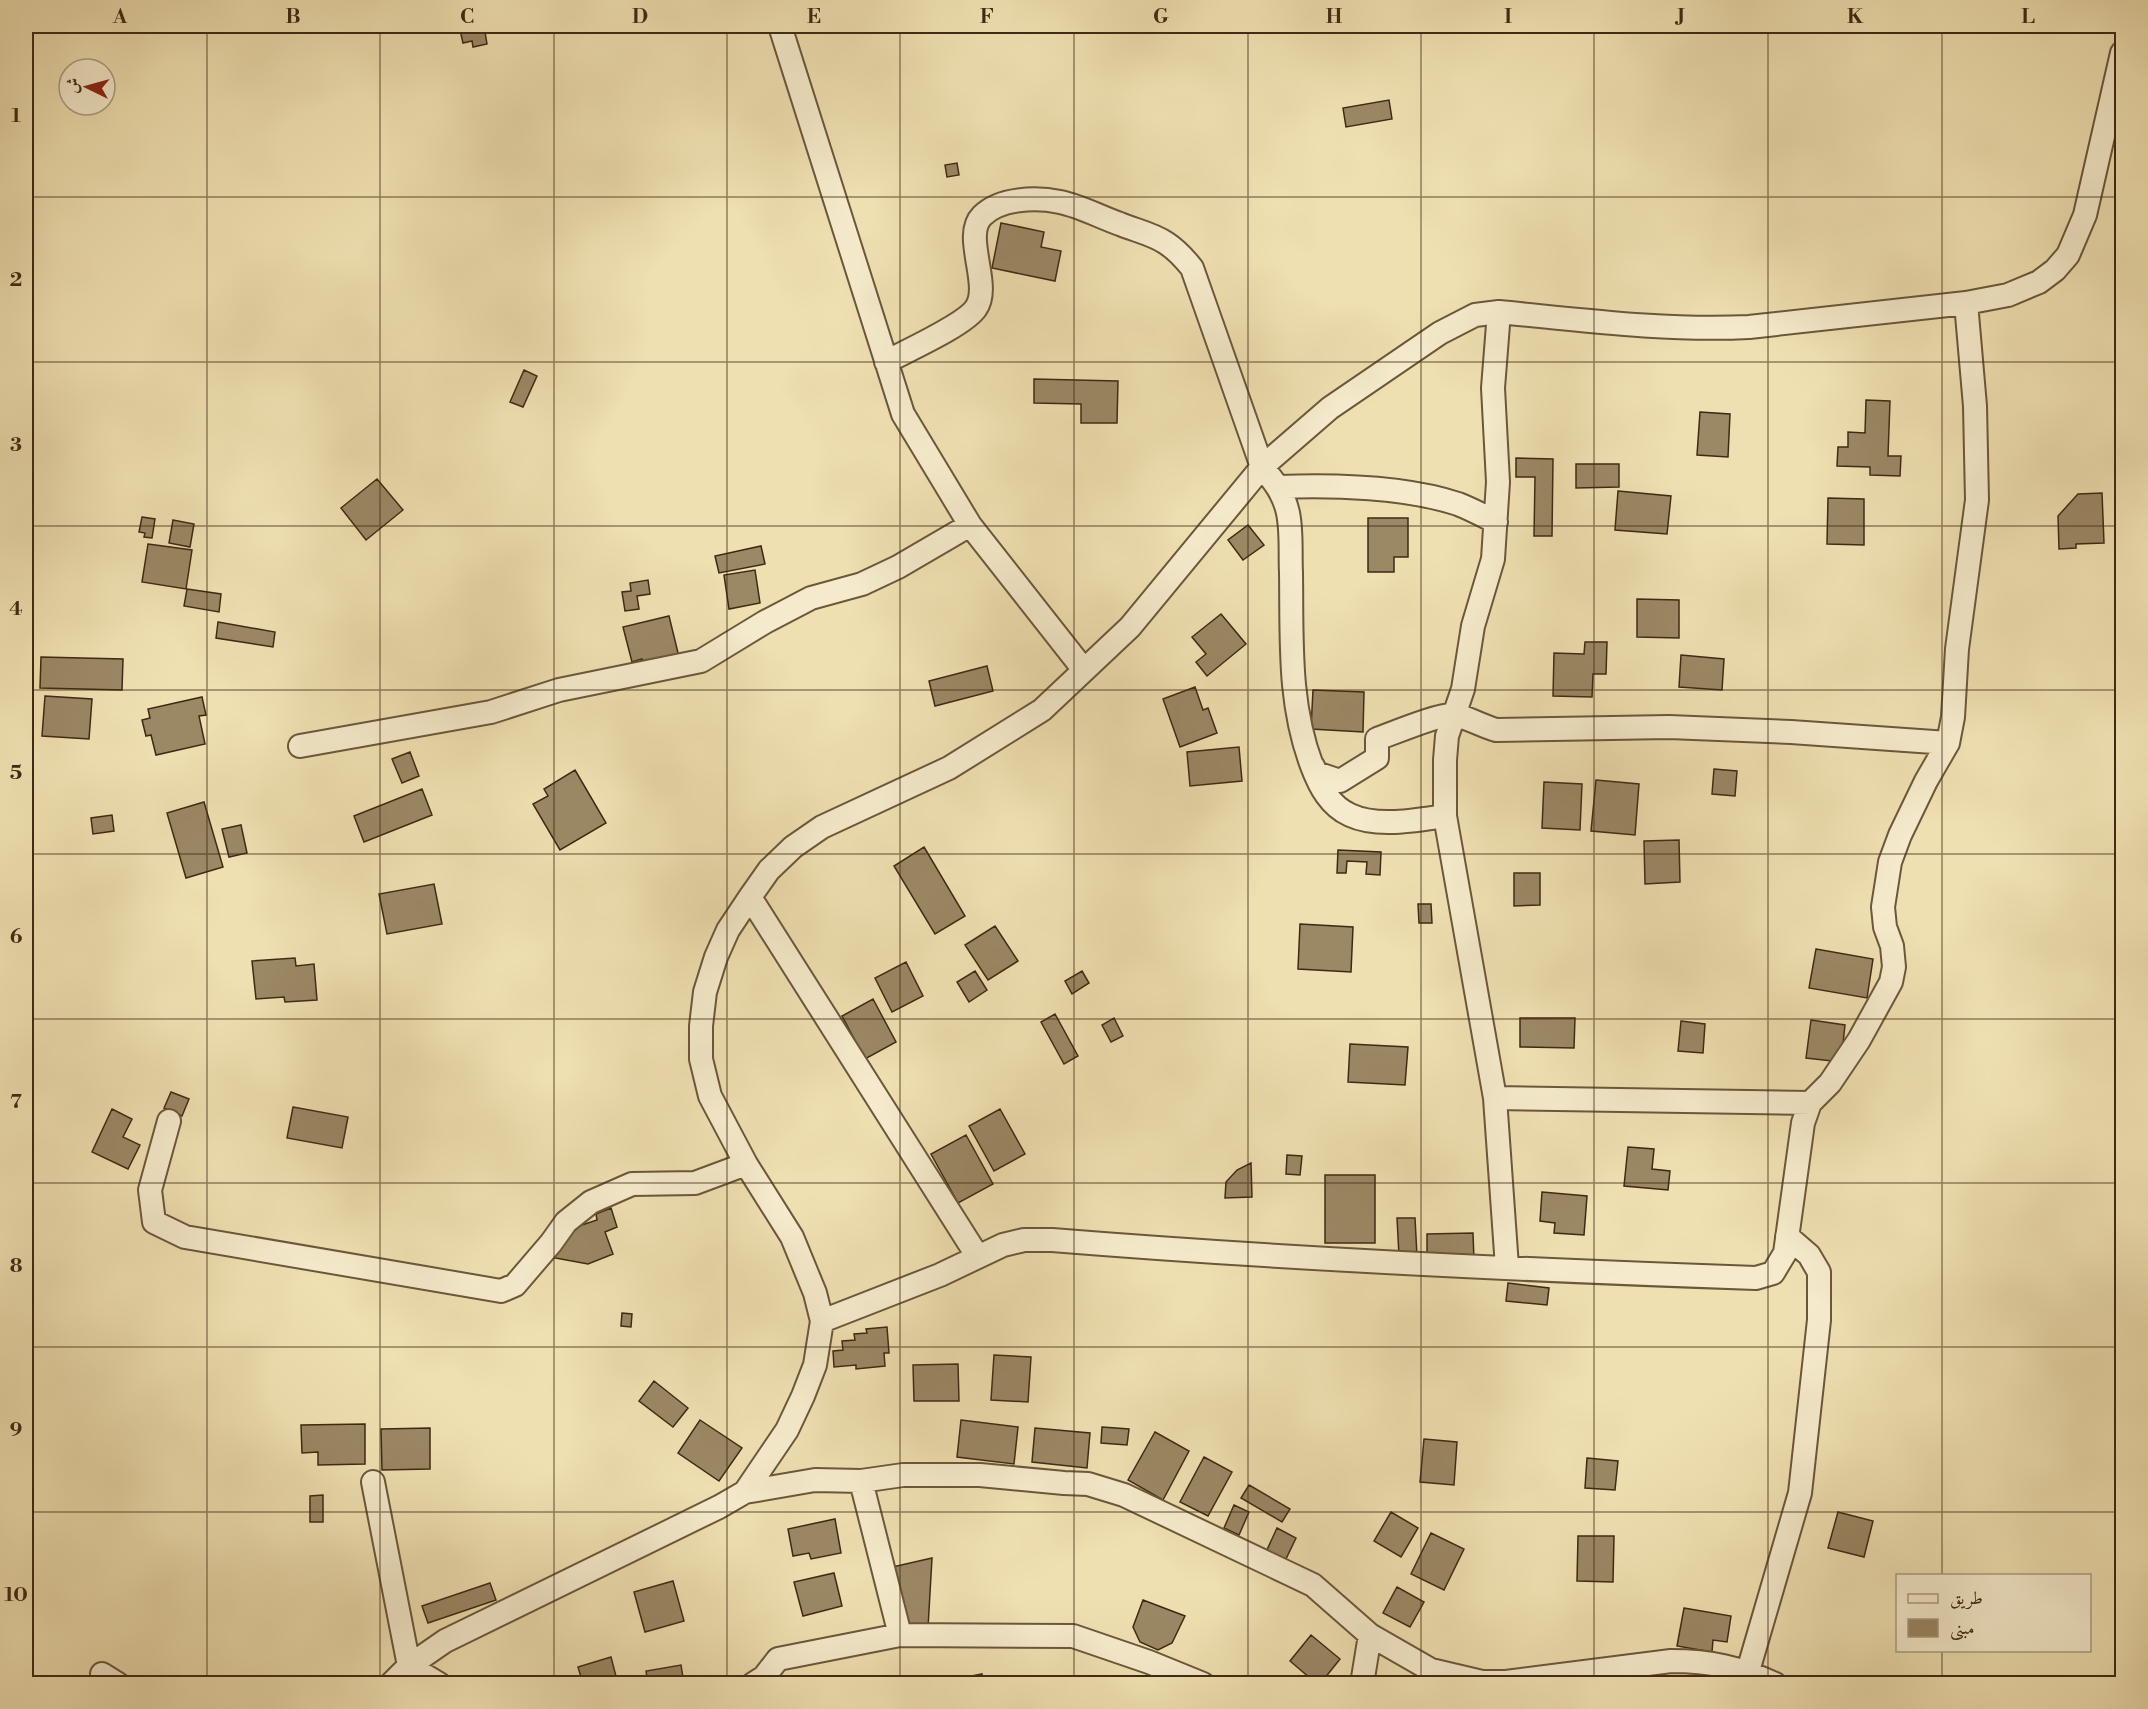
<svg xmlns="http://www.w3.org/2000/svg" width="2148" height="1709" font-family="'Libre Bodoni',Amiri,serif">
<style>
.building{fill:#9b8865;stroke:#3f2913;stroke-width:1.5}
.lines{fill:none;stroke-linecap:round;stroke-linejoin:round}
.minor-casing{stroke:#6b573a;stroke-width:26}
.minor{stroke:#f5ebcc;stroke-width:22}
.grid{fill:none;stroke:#3f2913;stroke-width:1.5;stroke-opacity:0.55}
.neatline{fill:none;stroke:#3f2913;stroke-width:2}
.grid-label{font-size:20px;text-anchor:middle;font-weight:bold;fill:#3f2913}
</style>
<rect width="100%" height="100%" fill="#efe0b1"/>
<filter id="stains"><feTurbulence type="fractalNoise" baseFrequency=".00333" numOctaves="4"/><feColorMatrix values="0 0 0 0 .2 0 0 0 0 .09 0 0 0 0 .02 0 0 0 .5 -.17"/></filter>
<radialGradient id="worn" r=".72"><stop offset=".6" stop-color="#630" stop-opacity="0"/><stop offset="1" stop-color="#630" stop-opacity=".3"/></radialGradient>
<!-- building -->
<path class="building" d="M484,26L487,44L473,47L472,41L463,43L460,30Z
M1389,100L1392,119L1346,127L1343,108Z
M957,163L959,175L947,177L945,165Z
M1001,223L1044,232L1041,247L1061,251L1055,281L992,268Z
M524,370L537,376L523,407L510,402Z
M1034,379L1118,381L1117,423H1081V404L1034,403Z
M1866,400L1890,401L1888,456H1901L1900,476L1870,475V467L1837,466L1838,447H1848V432L1865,433Z
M1700,412L1730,414L1728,457L1697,455Z
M1516,458L1553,459L1552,536H1534L1535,477H1516Z
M1576,464H1619V487L1576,488Z
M377,479L403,510L366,540L341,508Z
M1618,491L1671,496L1667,534L1615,530Z
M2102,493L2104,543L2076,544V548L2059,549L2058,516L2078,494Z
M1828,498L1864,499V545L1827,544Z
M142,517L155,519L152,538L144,537L145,533L139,532Z
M1368,518H1408V557H1394V572H1368Z
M173,520L194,524L190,547L169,543Z
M1248,525L1264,545L1243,560L1228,540Z
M148,544L192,550L186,589L142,582Z
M761,546L765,564L719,573L715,556Z
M755,570L760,603L729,609L724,575Z
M648,580L650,594L637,596L639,609L625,611L622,592L631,591L630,583Z
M187,589L221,594L219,612L184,606Z
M1637,599L1679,600V638L1637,637Z
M1221,614L1246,644L1207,676L1196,662L1206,654L1192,637Z
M669,616L679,657L644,665L642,659L632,662L623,627Z
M218,622L275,632L273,647L216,638Z
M1585,642H1607L1606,674H1593L1592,697L1553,696L1554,653L1584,654Z
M1681,655L1724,659L1722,690L1679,687Z
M41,657L123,659L122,690L40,688Z
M987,666L993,691L935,706L929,681Z
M1195,687L1203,710L1208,708L1217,733L1180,747L1163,699Z
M1313,690L1364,692L1363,732L1311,729Z
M45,696L92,699L89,739L42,736Z
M202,697L206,715L199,716L205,744L156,755L151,735L146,736L142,720L150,718L148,709Z
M1239,747L1242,781L1190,786L1187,752Z
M410,752L419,776L402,783L392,759Z
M1714,769L1737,771L1735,796L1712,794Z
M575,770L606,823L560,850L533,804L548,796L544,789Z
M1596,780L1639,784L1635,835L1591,831Z
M1544,782L1582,784L1580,830L1542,828Z
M422,789L432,815L364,842L354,816Z
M204,802L223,867L186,878L167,813Z
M112,815L114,831L93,834L91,818Z
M241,825L247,853L229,857L222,829Z
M1679,840L1680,882L1645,884L1644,841Z
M924,847L965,916L935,934L894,866Z
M1338,850L1381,852L1380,875L1366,874L1367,862L1347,861L1346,873H1337Z
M1514,873H1540V905L1514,906Z
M434,884L442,924L387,934L379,894Z
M1418,904H1431L1432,923H1419Z
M1300,924L1353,927L1351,972L1298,969Z
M995,926L1018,961L988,980L965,945Z
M1816,949L1873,959L1867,998L1809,988Z
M295,958L296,966L314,964L317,1000L285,1002L284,997L256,999L252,961Z
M906,962L923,996L892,1012L875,978Z
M975,971L987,990L969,1002L957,982Z
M1082,971L1089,983L1072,994L1065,981Z
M873,999L896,1042L865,1059L842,1016Z
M1055,1014L1078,1056L1064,1064L1041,1022Z
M1114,1018L1123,1036L1111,1042L1102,1025Z
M1520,1018H1575L1574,1048L1520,1047Z
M1811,1020L1845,1025L1841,1062L1806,1058Z
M1681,1021L1705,1024L1703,1053L1678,1051Z
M1350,1044L1408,1047L1405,1085L1348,1082Z
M171,1092L189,1099L182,1116L164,1108Z
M293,1107L348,1117L342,1148L287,1138Z
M112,1109L132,1119L123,1137L140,1145L128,1169L92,1152Z
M1000,1109L1025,1154L994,1171L969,1126Z
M966,1135L993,1184L958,1203L931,1154Z
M1628,1147L1654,1149L1652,1169L1670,1171L1668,1190L1624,1186Z
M1287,1155L1302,1156L1300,1175L1286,1174Z
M1251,1163L1252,1197L1225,1198L1226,1182L1237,1170Z
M1325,1175H1375V1243H1325Z
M1542,1192L1587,1196L1584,1235L1554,1233L1555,1223L1540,1221Z
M611,1208L617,1227L605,1232L613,1254L588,1264L550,1257L573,1228L597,1220L596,1214Z
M1397,1218H1415L1417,1256H1399Z
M1473,1233L1474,1261L1427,1259V1234Z
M1508,1283L1549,1288L1547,1305L1506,1301Z
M622,1313L632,1314L631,1327L621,1326Z
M887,1327L889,1353H884L885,1366L856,1369V1365L834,1367L833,1351L843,1350L842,1341L855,1340L854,1334L867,1333L866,1329Z
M994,1355L1031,1357L1028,1402L991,1400Z
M958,1364L959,1401H914L913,1365Z
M654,1381L688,1408L673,1427L639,1401Z
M700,1420L742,1448L719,1481L678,1453Z
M961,1420L1018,1427L1014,1464L957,1457Z
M365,1424V1464L318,1465V1452L302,1453L301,1425Z
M1102,1427L1129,1429L1127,1445L1101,1443Z
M430,1428V1469L382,1470L381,1429Z
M1035,1428L1090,1433L1087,1468L1032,1462Z
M1155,1432L1189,1451L1163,1500L1128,1480Z
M1424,1439L1457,1442L1454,1485L1420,1482Z
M1204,1457L1232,1472L1208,1516L1180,1502Z
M1587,1458L1618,1461L1615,1490L1585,1488Z
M1249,1485L1290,1509L1282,1522L1241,1498Z
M323,1495V1522H310V1496Z
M1234,1505L1249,1512L1239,1535L1224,1528Z
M1391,1512L1418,1528L1401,1557L1374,1541Z
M1838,1512L1873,1521L1864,1557L1828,1548Z
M835,1519L841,1553L811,1559L809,1553L793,1556L788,1529Z
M1277,1528L1296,1538L1285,1561L1266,1552Z
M1431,1533L1464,1549L1444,1590L1411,1574Z
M1578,1536H1614L1613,1582L1577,1581Z
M932,1558L928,1628L902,1629L888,1568Z
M834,1573L842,1606L803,1616L794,1582Z
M673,1581L684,1621L645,1632L634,1592Z
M490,1583L496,1600L428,1623L422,1606Z
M1397,1587L1424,1602L1410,1627L1383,1613Z
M1143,1600L1185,1616L1172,1643L1158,1650L1140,1642L1133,1627Z
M1684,1608L1731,1616L1727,1642L1713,1640L1712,1652L1677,1646Z
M1311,1635L1340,1659L1320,1684H1317L1290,1661Z
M611,1657L618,1684H583L578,1667Z
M681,1665L684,1684H648L646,1671Z
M982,1674L983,1684H957L956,1679Z
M1134,1676L1158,1684H1132Z"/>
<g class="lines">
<defs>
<path id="minor" d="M780,26L903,414L970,525L1084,670
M1499,312L1493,388L1498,482L1493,559L1473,626L1463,689L1447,736L1445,760V816L1495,1098L1507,1267
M886,362C906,351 965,325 976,308C992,285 962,236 982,216C1000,198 1036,197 1060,202C1080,206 1100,217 1120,224C1134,230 1153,234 1166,243C1177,250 1184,258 1192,268L1262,467C1274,481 1284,494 1288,513C1292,532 1290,554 1291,573C1292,639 1288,703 1312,766C1320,787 1330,806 1350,815C1378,828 1416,820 1445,816
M1279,487C1333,485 1406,487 1458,504C1471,509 1484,516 1496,522
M300,746L491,712L559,690L701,661L765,622L811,598L862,584L898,567L970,525
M1313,766L1316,773L1340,781L1377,758V739C1391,734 1444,712 1455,715C1469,718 1482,726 1496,730L1669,727L1791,732L1948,743
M750,897L978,1257
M1495,1098L1810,1103
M169,1121L150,1190L154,1222L185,1237L501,1291L515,1285L551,1243L566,1222L591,1202L632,1184L695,1183L746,1164
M822,1321L940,1275L1003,1245L1024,1240H1052C1286,1259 1521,1270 1756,1278L1773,1273L1785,1253L1803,1123L1810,1103L1830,1083L1859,1040L1891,982L1894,967L1892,946L1885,927L1883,907L1890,862L1900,835L1926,781L1948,743L1953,717L1957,649L1977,500L1975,406L1966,303
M861,1481L900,1635
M373,1482L409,1666L439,1684
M745,1492L815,1480L861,1481L903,1475H980L1064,1483L1088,1484L1124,1495L1313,1585L1370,1635L1431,1670L1482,1682H1506L1671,1661C1710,1661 1739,1667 1775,1684
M1748,1671L1800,1493L1819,1320V1272L1809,1255L1787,1236
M102,1674L118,1684
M391,1684L409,1666L445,1641L719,1507L745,1492L787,1430L803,1396L815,1365L822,1321L815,1293L792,1237L746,1164L710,1096L701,1059V1026L705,992L716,957L728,930L750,897L769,870L793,847L822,827L949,768L1042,710L1130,627L1262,467L1330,408L1440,333L1475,315L1499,312C1582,320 1665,331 1749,327L1966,303L2008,295L2039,282L2055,270L2068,255L2085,215L2122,53
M753,1684L764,1677L778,1659L900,1635L1073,1636L1149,1662L1203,1684
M1362,1684L1370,1635"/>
</defs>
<!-- minor casing -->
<use href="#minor" class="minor-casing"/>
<!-- minor -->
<use href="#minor" class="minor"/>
</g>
<!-- grid -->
<path class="grid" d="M207,26V1684M380,26V1684M554,26V1684M727,26V1684M900,26V1684M1074,26V1684M1248,26V1684M1421,26V1684M1594,26V1684M1768,26V1684M1942,26V1576M26,197H2122M26,362H2122M26,526H2122M26,690H2122M26,854H2122M26,1019H2122M26,1183H2122M26,1347H2122M26,1512H2122M1942,1650V1684"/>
<!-- margin -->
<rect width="2148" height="1709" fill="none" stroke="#efe0b1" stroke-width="66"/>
<!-- legend -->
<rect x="1896" y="1574" width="195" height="78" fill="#f5ebcc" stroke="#ac9d82" stroke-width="1.5"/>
<rect x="1908" y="1594" width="30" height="9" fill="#f5ebcc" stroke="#ac9d82" stroke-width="1.5"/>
<text x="1950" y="1604" font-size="18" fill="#3f2913">طريق</text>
<rect x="1908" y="1619" width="30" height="18" fill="#9b8865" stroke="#ac9d82" stroke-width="1.5"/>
<text x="1950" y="1634" font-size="18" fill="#3f2913">مبنى</text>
<!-- north arrow -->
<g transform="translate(87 87) rotate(275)"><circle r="28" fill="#f5ebcc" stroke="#ac9d82" stroke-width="1.5"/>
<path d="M0-4.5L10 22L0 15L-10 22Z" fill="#8f2418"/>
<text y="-9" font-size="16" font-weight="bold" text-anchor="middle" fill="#3f2913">ش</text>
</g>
<rect x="33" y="33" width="2082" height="1643" class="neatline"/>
<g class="grid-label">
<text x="120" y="23">A</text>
<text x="293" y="23">B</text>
<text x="467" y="23">C</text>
<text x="640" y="23">D</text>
<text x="814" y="23">E</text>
<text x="987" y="23">F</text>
<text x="1161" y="23">G</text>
<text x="1334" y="23">H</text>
<text x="1508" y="23">I</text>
<text x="1681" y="23">J</text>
<text x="1855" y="23">K</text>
<text x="2028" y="23">L</text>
<text x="16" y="122">1</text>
<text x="16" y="286">2</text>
<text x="16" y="451">3</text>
<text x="16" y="615">4</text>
<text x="16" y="779">5</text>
<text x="16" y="943">6</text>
<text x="16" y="1108">7</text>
<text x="16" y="1272">8</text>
<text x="16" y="1436">9</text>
<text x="16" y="1601">10</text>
</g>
<rect width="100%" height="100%" filter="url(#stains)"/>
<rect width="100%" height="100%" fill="url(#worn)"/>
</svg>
